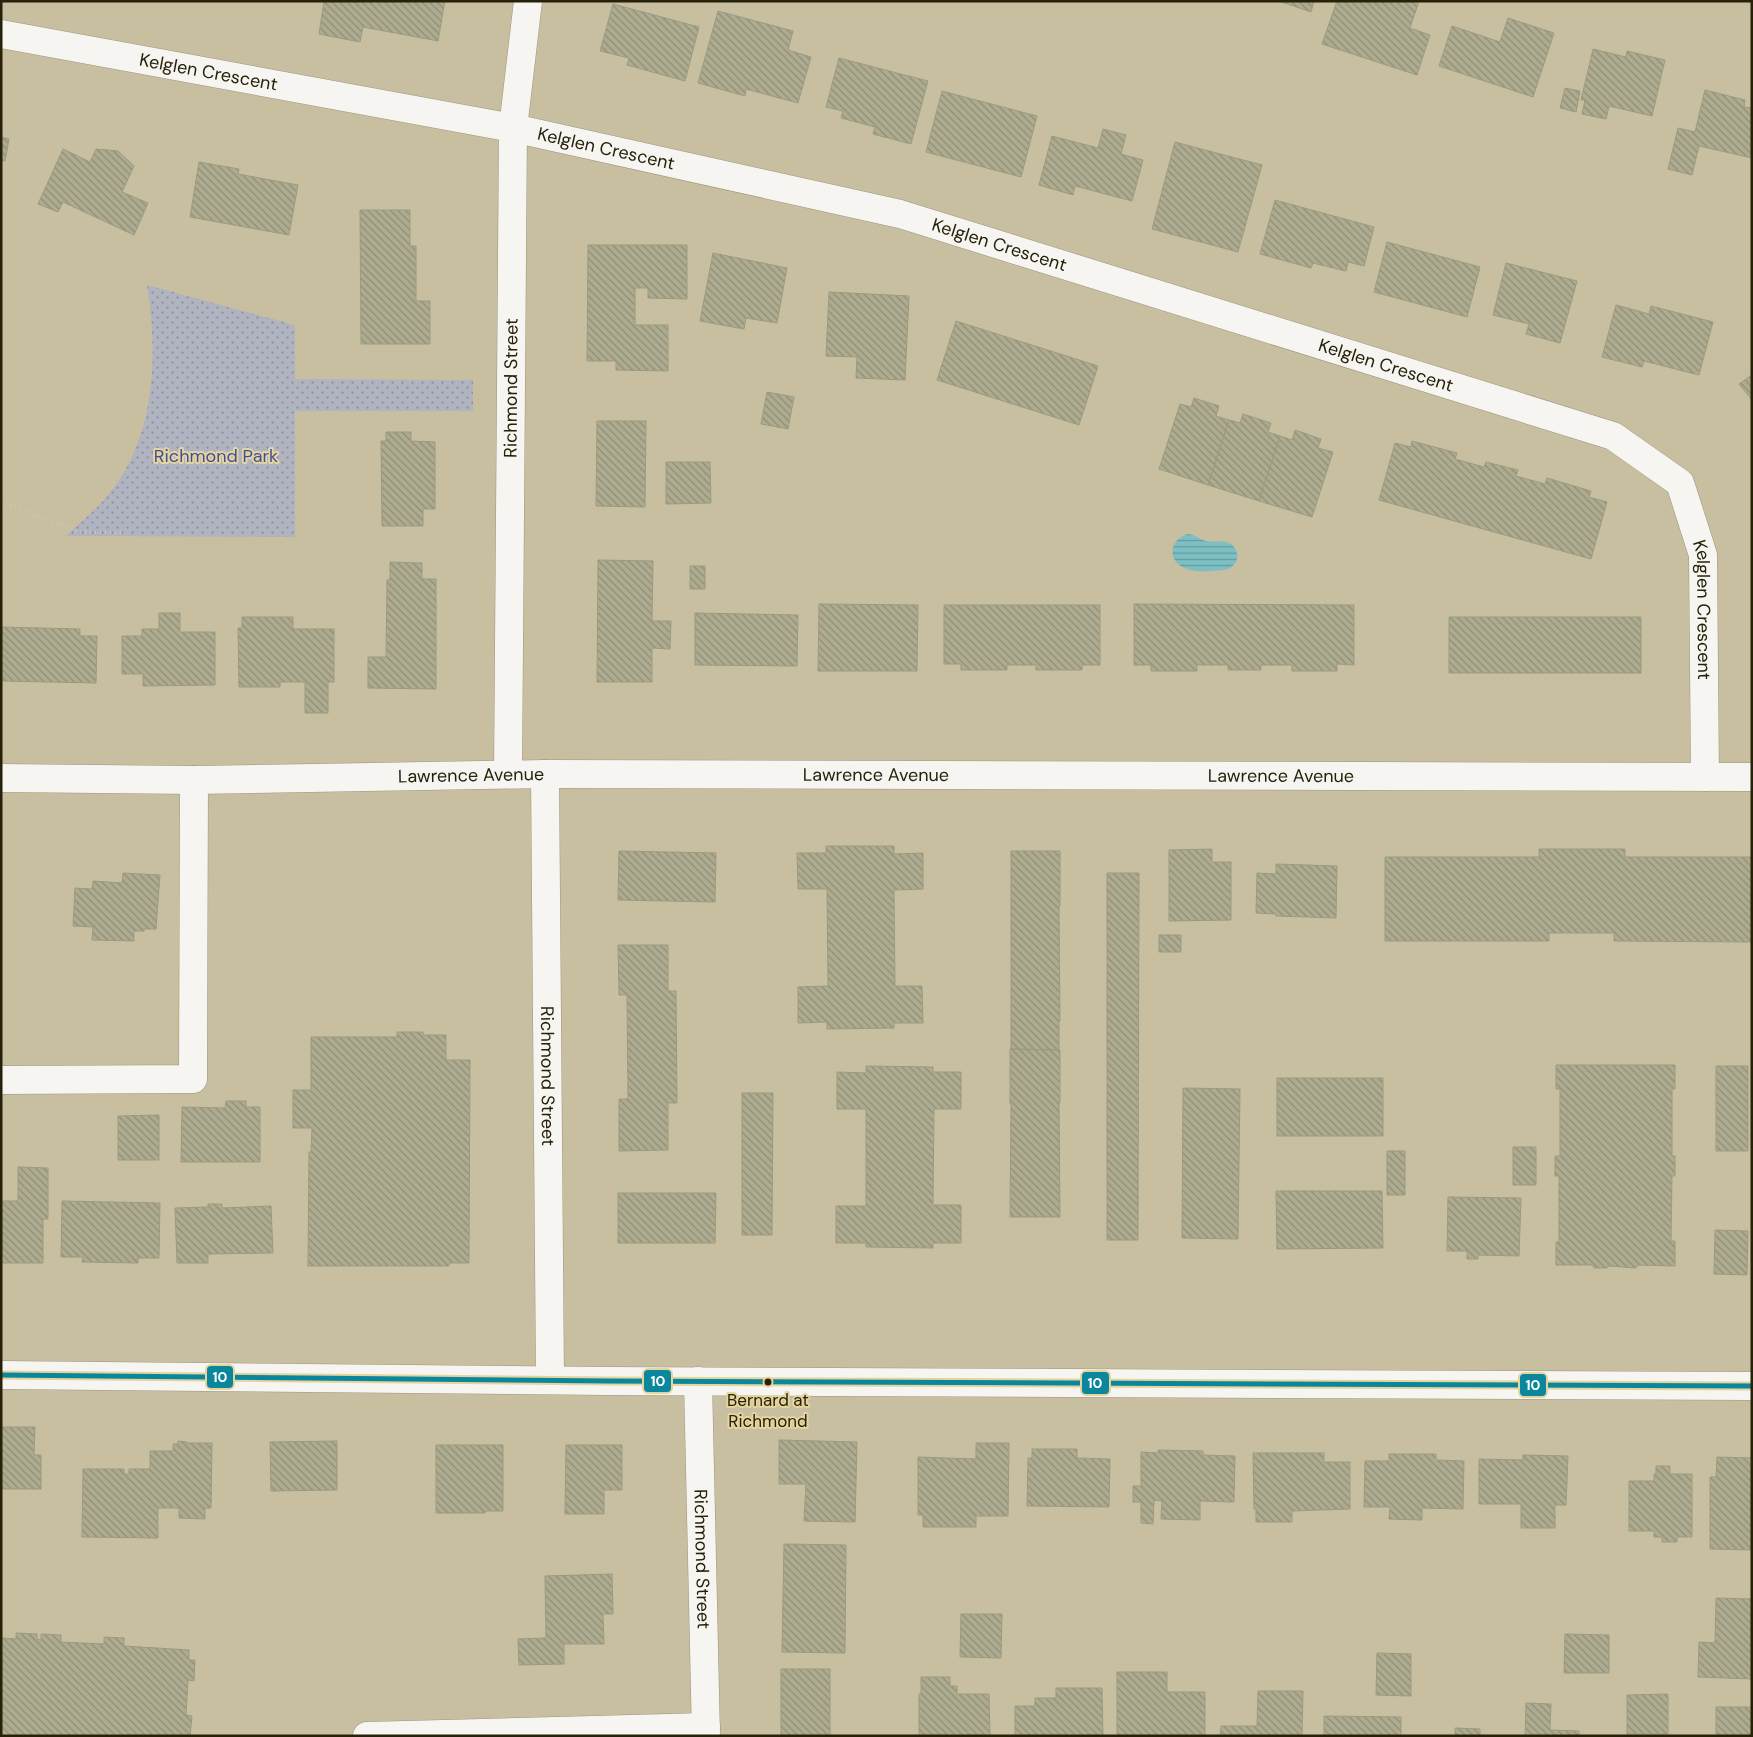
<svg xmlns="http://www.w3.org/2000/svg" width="1753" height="1737" font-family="'DM Sans',sans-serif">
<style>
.park{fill:url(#park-dots)}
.water{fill:url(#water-rules)}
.building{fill:url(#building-back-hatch);stroke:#9d9a82}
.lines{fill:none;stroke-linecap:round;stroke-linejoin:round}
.minor-casing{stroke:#9c957d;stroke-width:29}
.path{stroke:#cbc8bf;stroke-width:3;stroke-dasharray:1 4;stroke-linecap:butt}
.minor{stroke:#f7f5f1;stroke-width:28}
.bus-1-casing{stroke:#e5d49d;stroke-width:9}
.bus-1{stroke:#0a879d;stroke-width:5}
.bus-dot{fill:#27210a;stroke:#e5d49d;stroke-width:2}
.labels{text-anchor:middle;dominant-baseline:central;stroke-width:4;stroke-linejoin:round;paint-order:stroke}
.bus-label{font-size:17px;fill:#27210a;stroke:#e5d49d}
.street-label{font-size:18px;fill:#27210a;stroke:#e5d49d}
.park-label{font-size:18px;fill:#414e9c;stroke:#e5d49d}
.line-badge{stroke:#e5d49d;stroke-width:2}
.badge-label{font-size:14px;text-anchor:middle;font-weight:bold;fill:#fff}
</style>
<defs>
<pattern id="park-dots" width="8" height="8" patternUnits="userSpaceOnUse" patternTransform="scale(1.25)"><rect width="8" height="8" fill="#b0b3c0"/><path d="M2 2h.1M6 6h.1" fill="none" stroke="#8f919a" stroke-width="1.8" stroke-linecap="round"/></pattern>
<pattern id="water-rules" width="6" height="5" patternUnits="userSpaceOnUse" patternTransform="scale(1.25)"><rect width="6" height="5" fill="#7cbfc4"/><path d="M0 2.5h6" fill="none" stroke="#669b9d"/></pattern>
<pattern id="building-back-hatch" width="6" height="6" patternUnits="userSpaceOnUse" patternTransform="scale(1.25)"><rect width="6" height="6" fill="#aeac90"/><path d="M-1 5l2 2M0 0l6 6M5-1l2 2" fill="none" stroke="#8e8c74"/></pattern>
</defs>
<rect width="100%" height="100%" fill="#c8bfa0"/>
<!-- park -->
<path class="park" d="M147,285L295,325V379L473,380V411H295V537L66,536C82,521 99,507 112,490C156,433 158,353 147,285Z"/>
<!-- water -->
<path class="water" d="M1188,534C1197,535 1198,539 1206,541C1213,543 1222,540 1229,543C1240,549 1240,562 1230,568C1225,571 1217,570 1211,571C1204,571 1194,572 1187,569C1167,562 1168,540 1188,534Z"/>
<!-- building -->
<path class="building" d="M324,1H445L438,41L363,27L360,42L319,34Z
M1279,1H1314L1311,12Z
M1337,1H1419L1410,28L1430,35L1417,75L1322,44Z
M613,4L699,27L685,81L627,65L629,58L600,51Z
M718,11L793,31L788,50L811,57L798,103L746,89L745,96L698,83Z
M1508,18L1554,33L1533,97L1439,66L1452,26L1500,42Z
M1593,49L1626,57L1627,51L1665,60L1652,116L1609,106L1606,119L1582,114L1585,100H1581Z
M839,58L928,81L911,144L873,134L875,127L841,118L843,111L826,107Z
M1565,88L1580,91L1576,112L1560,108Z
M1705,90L1745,100L1744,107L1752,108V158L1699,146L1692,175L1668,169L1678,128L1695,132Z
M942,91L1037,116L1021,177L926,152Z
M1103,129L1126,135L1121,154L1143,160L1132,201L1075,186L1073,195L1039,185L1052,136L1098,148Z
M1,137L9,139L5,161L1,160Z
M1175,142L1262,165L1238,252L1152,229Z
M63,149L90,162L96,149L118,151L134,166L122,192L148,203L134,235L63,202L58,212L38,204Z
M199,162L239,169L238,174L298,185L289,235L190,217Z
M1275,200L1374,227L1364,266L1348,262L1346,271L1313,263L1311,268L1260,254Z
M360,210H410V246H416V301H430V344H361Z
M1387,242L1480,267L1467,317L1374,292Z
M588,245H687V299L648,298V288H635V325H668V371L616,370V361H587Z
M713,253L787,268L777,323L746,318L744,329L700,321Z
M1506,263L1577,281L1560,343L1526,334L1529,324L1493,315Z
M829,292L909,296L905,380L856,378L857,357L826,356Z
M1616,305L1649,314L1651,306L1713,322L1699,375L1644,361L1642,367L1602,357Z
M956,321L1098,366L1079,425L937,380Z
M1752,375V400L1739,384Z
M767,392L794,397L788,429L761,424Z
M1194,398L1219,406L1216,416L1229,420L1208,485L1159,469L1180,404L1191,407Z
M1243,414L1271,423L1268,432L1280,436L1259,501L1208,485L1229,420L1240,423Z
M597,421H646L645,507L596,506Z
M1295,430L1321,439L1318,448L1333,452L1312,517L1259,501L1280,436L1292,440Z
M386,432H411V441L435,442V509H423V526H382L381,441H386Z
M1412,441L1457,453L1455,459L1484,467L1486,462L1518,470L1516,476L1545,484L1547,478L1591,491L1589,497L1607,502L1591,559L1379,500L1395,443L1411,447Z
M666,462H710L711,503L666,504Z
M598,560L653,561L652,621H671L670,649L652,648V682H597Z
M390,562L422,563V579H436V689L368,688V657H386L387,580H390Z
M690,566H705V589H690Z
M819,604L918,605L917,671H818Z
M1134,604L1354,605V665L1337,664V671H1292V665H1261V670H1228V665H1197V671H1151V665H1134Z
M944,605H1100V665H1082V670H1036V665H1007V670H961V664H944Z
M159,613H180V632H215V685L143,686V674H122V636H142V629H159Z
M695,613L798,615L797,666L695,665Z
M242,617H293V629H334V682H328V713H305V682H280V687H239L238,628H242Z
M1449,617H1641V673H1449Z
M1,627L80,629V636H97L96,683L1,681Z
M826,846H894V854L923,853V889L894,890L895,986H922L923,1023H894V1028L827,1029V1022L798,1023V987L828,986L827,889H798L797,853H826Z
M1212,849V862H1231V920L1169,921V850Z
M1539,849H1625V857H1752V942L1614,941V933H1549V941H1385V857H1539Z
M619,851L716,853L715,902L618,900Z
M1011,851H1060V906H1059L1060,1021H1059V1050L1011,1049Z
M1276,864L1337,866L1336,918L1276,916V914L1256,913L1257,873L1276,874Z
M123,873L160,875L156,929H144V931H134V941L92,940L93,927L73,926L75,888L92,889L93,881L122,883Z
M1107,873H1139L1138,1240H1107Z
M1159,935H1181V952H1159Z
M618,945H668V991H676L677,1103H668V1150L619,1151V1099H628L627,995H619Z
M397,1032H423V1035H446V1060H470L469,1263H449V1266H308L309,1152H311L312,1128H293V1090H311V1037H397Z
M1010,1049L1060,1050V1103H1059L1060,1217H1010L1011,1104H1010Z
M1556,1065H1675V1089H1672V1156H1675V1176H1672L1671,1241H1675V1266L1638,1265L1636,1268L1609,1266L1607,1268H1594L1592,1265H1556V1242H1559V1176H1555V1156H1560V1089H1556Z
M866,1066L933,1067V1072H961V1109H934L933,1205H961V1243H933V1248L866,1247V1243H836V1206H866V1109H837V1072L866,1073Z
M1716,1066H1748V1151H1716Z
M1277,1078H1383V1136H1277Z
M1183,1088L1240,1089L1238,1239L1182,1238Z
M742,1093H773L772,1235H742Z
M226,1101H246V1107H260V1162H181L182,1107L225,1108Z
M159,1115V1160H118V1116Z
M1513,1147H1536V1185H1513Z
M1387,1151H1405V1195H1387Z
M18,1167L48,1168V1219H43V1263H1V1201H18Z
M1276,1191H1382L1383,1248L1277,1249Z
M618,1193H716L715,1243H618Z
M1448,1197L1521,1198L1519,1256L1478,1255V1259H1467V1251H1447Z
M62,1201L160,1203L159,1258H138V1263L82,1262L83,1257H61Z
M208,1204H222V1208L271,1206L273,1253L208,1254V1263H177L175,1208L208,1207Z
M1715,1230L1748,1231L1747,1275L1714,1274Z
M1,1427H35L34,1455H41V1489H1Z
M779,1440L857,1442L855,1522L804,1521L806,1484H779Z
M178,1441L187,1442V1443H212L211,1508H205V1519L179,1518V1508H158V1538L82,1537L83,1469H124V1474H129V1469H150V1451H173V1444H178Z
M337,1441V1490L271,1491L270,1442Z
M976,1443H1009L1008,1516H976V1527H923V1515H918V1457L976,1459Z
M436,1445H503V1511H485V1513H436Z
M566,1445H622V1490H604V1514H565Z
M1032,1449H1077V1458L1110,1459L1109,1507L1027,1506L1028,1458H1032Z
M1158,1450L1203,1451V1455L1235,1456L1234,1502L1200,1501V1520L1161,1519L1162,1501L1154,1500L1153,1524L1141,1523V1502H1133V1486H1141V1452L1158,1453Z
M1253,1453H1324V1462H1350V1509L1292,1511V1522H1256V1509H1254Z
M1389,1454H1436V1460L1464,1461L1463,1509L1422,1508V1520L1389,1519L1390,1507H1364L1365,1461H1389Z
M1523,1455L1568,1456L1566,1505H1555V1528H1521V1504H1479V1459L1523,1460Z
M1717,1457L1752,1458V1550L1710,1549V1477H1716Z
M1656,1466H1670V1474H1692V1537H1677V1542H1662V1537H1654V1531H1629V1481H1654V1474H1656Z
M784,1544L846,1545L845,1653L782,1652Z
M612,1574L613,1614H603L604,1644H564V1664L519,1665L518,1639L546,1638L545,1576Z
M1716,1598L1752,1599V1679L1698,1677L1699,1642L1715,1643Z
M961,1614H1002L1001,1658L960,1657Z
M16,1633L37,1634V1639L41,1640V1634L61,1635V1642L104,1644V1637L124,1638V1646L189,1650V1660H195L194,1681L188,1680L186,1715L192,1716L190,1736H1V1638L16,1639Z
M1565,1634L1609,1635V1673H1564Z
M1377,1653L1411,1654V1696L1376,1695Z
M781,1669H830V1736H781Z
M1117,1672H1167V1692H1205V1736H1117Z
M921,1677H950V1686H957V1694H989L990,1736H919V1694H921Z
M1056,1688H1102L1103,1736H1015V1706H1035V1698H1056Z
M1258,1691H1303L1302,1736H1220L1221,1726H1257Z
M1668,1694V1734H1627V1695Z
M1526,1703L1551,1704L1550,1730L1579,1731V1736H1525Z
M1716,1707H1752V1736H1716Z
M1324,1716L1401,1717V1736H1324Z
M1455,1728L1480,1729V1736H1455Z"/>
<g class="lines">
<defs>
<g id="minor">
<path id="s1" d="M1,34L513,128L900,214L1613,436L1680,483L1703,555L1705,777"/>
<path id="s2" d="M508,774L513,128L528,1"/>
<path id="s3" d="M545,774L550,1380"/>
<path id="s4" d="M1,778L194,780L545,774L1752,777"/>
<path d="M1,1080L193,1079L194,780"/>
<path d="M1,1375L607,1381L1752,1386"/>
<path id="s5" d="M698,1381L706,1736"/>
<path d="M367,1736L706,1727"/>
</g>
</defs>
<!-- minor casing -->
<use href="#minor" class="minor-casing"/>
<!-- path -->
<path class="path" d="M1,501L78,532L124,533"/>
<!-- minor -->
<use href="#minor" class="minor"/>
<defs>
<path id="bus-1" d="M1,1375L607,1381L1752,1386"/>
</defs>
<!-- bus-1 casing -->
<use href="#bus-1" class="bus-1-casing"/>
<!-- bus-1 -->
<use href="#bus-1" class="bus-1"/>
</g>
<!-- markers -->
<circle class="bus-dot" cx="768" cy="1382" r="4.5"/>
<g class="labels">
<!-- bus labels -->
<g class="bus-label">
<text x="768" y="1400">Bernard at<tspan x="768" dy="21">Richmond</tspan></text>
</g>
<!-- street labels -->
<g class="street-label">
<text stroke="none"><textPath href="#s1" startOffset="211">Kelglen Crescent</textPath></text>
<text stroke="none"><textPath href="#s1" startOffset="616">Kelglen Crescent</textPath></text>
<text stroke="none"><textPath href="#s1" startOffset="1021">Kelglen Crescent</textPath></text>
<text stroke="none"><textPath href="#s1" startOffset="1426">Kelglen Crescent</textPath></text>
<text stroke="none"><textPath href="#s2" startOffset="386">Richmond Street</textPath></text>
<text stroke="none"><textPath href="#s1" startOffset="1876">Kelglen Crescent</textPath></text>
<text stroke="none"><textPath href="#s4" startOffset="470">Lawrence Avenue</textPath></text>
<text stroke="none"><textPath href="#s4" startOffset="875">Lawrence Avenue</textPath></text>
<text stroke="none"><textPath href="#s4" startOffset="1280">Lawrence Avenue</textPath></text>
<text stroke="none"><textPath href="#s3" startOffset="302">Richmond Street</textPath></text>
<text stroke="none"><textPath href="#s5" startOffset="178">Richmond Street</textPath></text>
</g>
<!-- park labels -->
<g class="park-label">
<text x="216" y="456">Richmond Park</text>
</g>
</g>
<g class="line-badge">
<rect x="206" y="1365" width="28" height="24" rx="5" fill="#0a879d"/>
<rect x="643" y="1369" width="29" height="24" rx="5" fill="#0a879d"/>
<rect x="1081" y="1371" width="29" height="24" rx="5" fill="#0a879d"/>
<rect x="1519" y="1373" width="28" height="24" rx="5" fill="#0a879d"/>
</g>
<g class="badge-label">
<text x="220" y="1382">10</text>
<text x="658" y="1386">10</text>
<text x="1095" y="1388">10</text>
<text x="1533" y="1390">10</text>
</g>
<!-- border -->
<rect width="1753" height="1737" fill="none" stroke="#27210a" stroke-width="5"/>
</svg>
